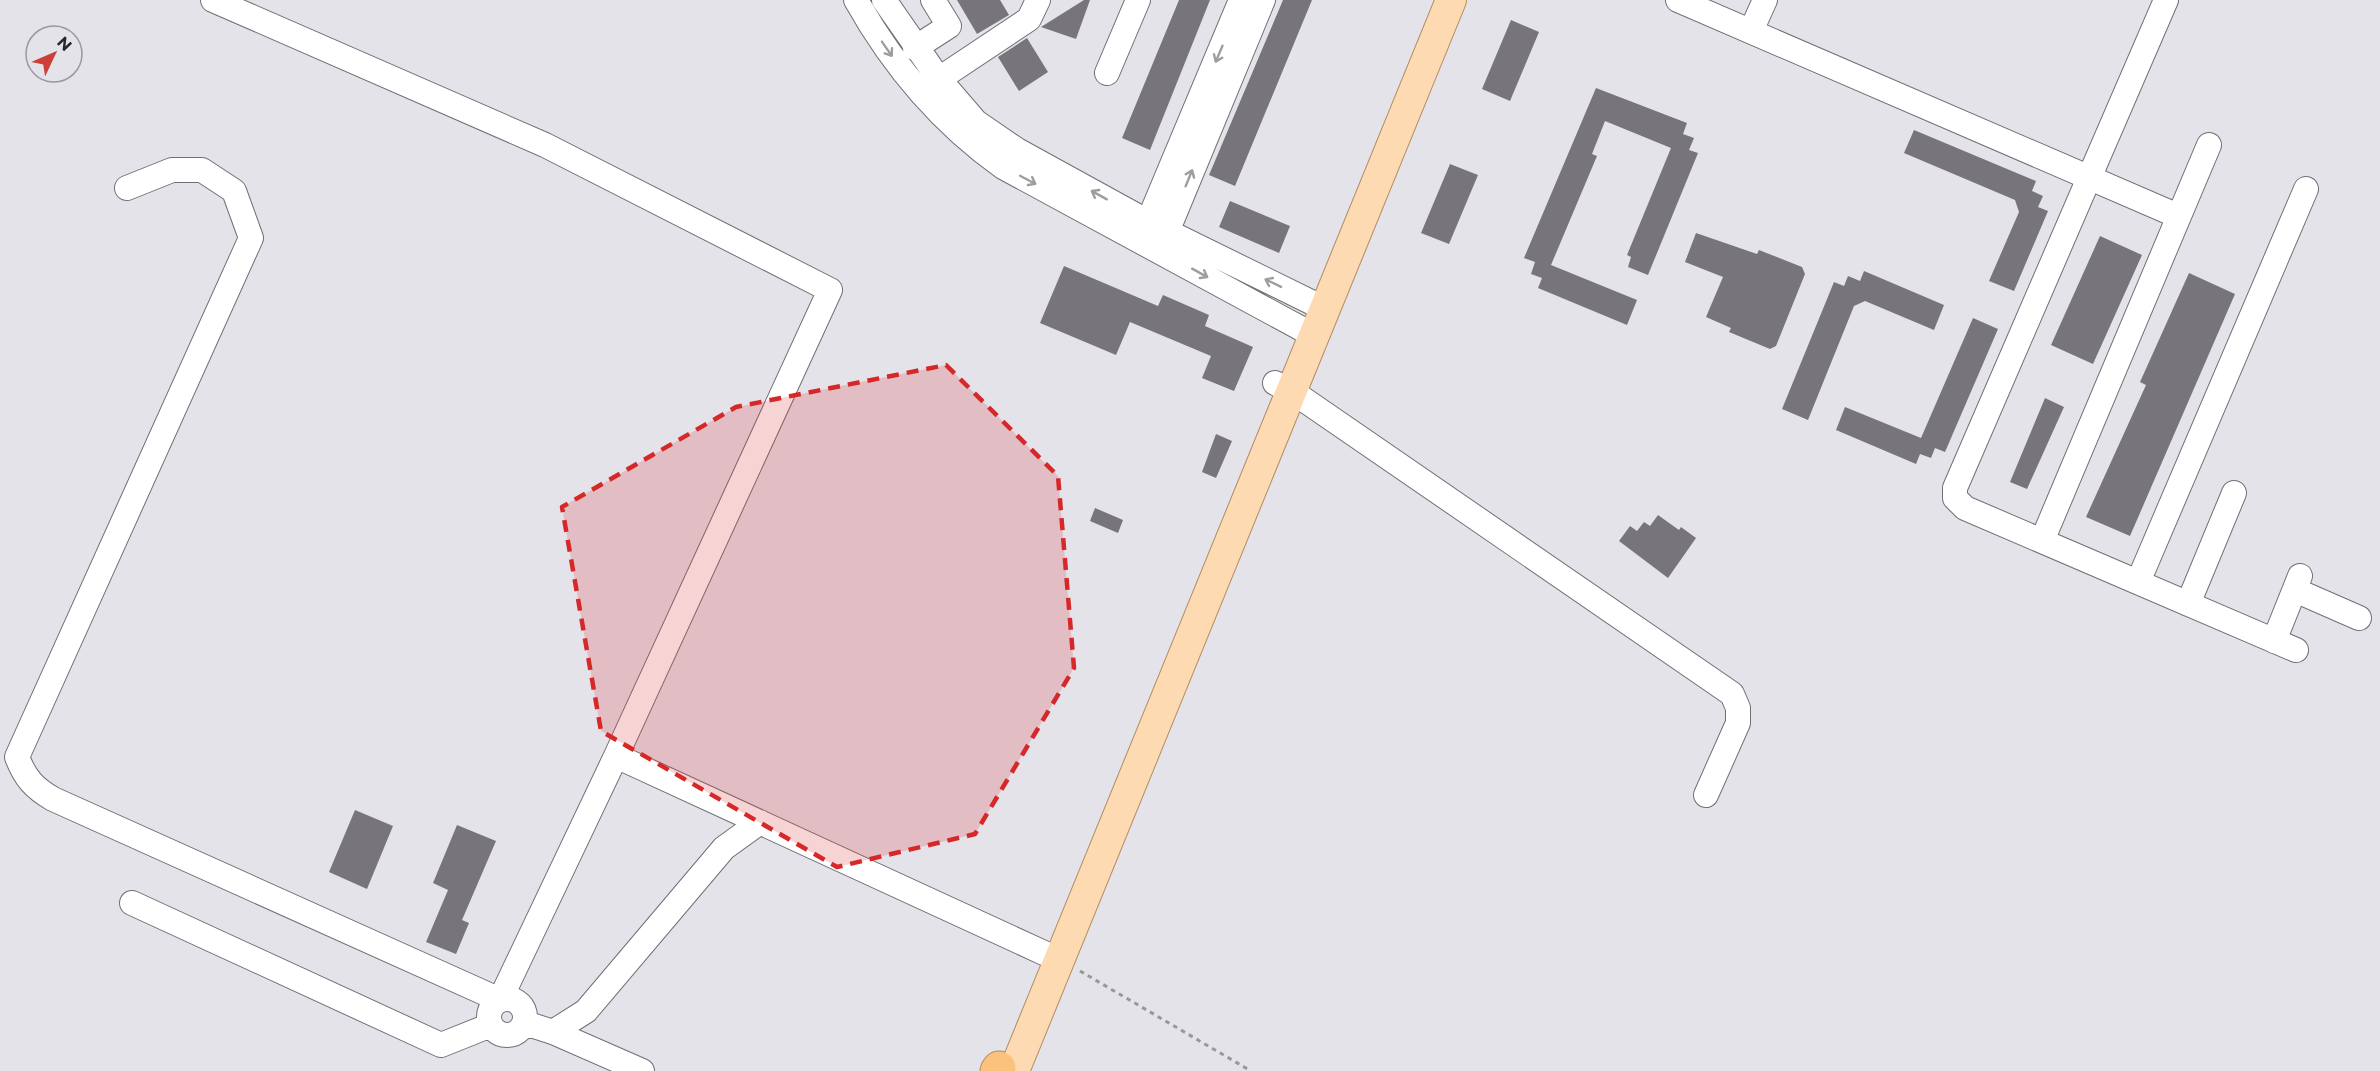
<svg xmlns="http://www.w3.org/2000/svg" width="2380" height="1071" font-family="Montserrat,sans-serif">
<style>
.building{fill:#77757a}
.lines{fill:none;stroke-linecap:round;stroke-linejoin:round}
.minor-casing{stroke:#716f75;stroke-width:26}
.major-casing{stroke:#b18c60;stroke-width:32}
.highway-casing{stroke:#b18c60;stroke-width:35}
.path{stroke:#98979c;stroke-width:3;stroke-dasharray:4.5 4.5;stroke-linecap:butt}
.minor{stroke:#fff;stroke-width:24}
.major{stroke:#fddab2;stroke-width:30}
.highway{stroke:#fbc27e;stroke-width:33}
.oneway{stroke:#9e9e9f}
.marked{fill:#d62828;fill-opacity:0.2;stroke:#d62828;stroke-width:4.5;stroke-dasharray:12 8;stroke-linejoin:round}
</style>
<rect width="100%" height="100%" fill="#e5e3ea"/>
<!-- building -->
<path class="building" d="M957,0H1000L1009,15L977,34Z
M1084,0H1090L1076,39L1041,27Z
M1179,0H1210L1150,150L1122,138Z
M1283,0H1312L1235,186L1209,175Z
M1511,20L1539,32L1510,101L1482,89Z
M1027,38L1048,72L1019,91L998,57Z
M1596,88L1687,123L1683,134L1694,138L1689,150L1698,153L1648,275L1628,267L1631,257L1627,255L1671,148L1605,121L1592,154L1597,156L1551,265L1637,300L1627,325L1538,288L1542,278L1531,274L1535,262L1524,258Z
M1914,130L2036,181L2032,191L2043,196L2038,207L2048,211L2014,291L1989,281L2019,212L2015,200L1904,153Z
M1450,164L1478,175L1449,244L1421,233Z
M1230,201L1290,226L1279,253L1219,227Z
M1696,233L1757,254L1759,250L1802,267L1805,274L1776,346L1770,349L1729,332L1731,328L1706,317L1723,277L1685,262Z
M2100,236L2142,255L2093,364L2051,345Z
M1064,266L1158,306L1163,295L1209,315L1205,326L1253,347L1234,391L1202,378L1211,356L1130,322L1116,355L1040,323Z
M1864,271L1944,305L1934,330L1865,301L1854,306L1808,420L1782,409L1834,282L1844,286L1848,276L1860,281Z
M2189,273L2235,294L2130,536L2086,517L2146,385L2140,382Z
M1973,318L1998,329L1945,452L1935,448L1931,458L1920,454L1916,464L1836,430L1845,407L1921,438Z
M2045,398L2064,407L2027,489L2010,482Z
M1216,434L1232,441L1216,478L1202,472Z
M1095,508L1123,520L1118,533L1090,521Z
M1658,515L1679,530L1681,527L1696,538L1668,578L1619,541L1630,526L1637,531L1644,522L1650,526Z
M355,810L393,826L367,889L329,872Z
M457,825L496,841L462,920L469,923L456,954L426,942L448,890L433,883Z"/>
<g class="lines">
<defs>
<path id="minor" d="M856,0C893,66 941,123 1003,167L1313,335
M884,0L939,79L976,122L1017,150L1148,222L1325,309
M1678,0L2178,216
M2166,0L1955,488V498L1965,508L2296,650
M1751,31L1765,0
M915,48L949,26L933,0
M1107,73L1138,0
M939,79L1029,19L1038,0
M127,188L172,170H202L234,191L251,238L17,757C25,778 34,788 53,799L500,1000L616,756L830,290L545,145L213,0
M1148,222L1241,0
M1167,232L1263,0
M1275,383L1290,390L1732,694L1738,708V723L1706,795
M2042,541L2209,145
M2138,582L2306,189
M2295,590L2359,618
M2188,604L2234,493
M2274,641L2300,576
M616,756L1044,953
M132,903L441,1045L491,1025
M489 1017a18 18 0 1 1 36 0a18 18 0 1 1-36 0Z
M525,1023L553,1032L642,1071
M553,1032L586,1011L724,848L760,822"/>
<path id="major" d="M1014,1071L1451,0"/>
<path id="highway" d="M997,1071L999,1068"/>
</defs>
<!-- minor casing -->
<use href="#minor" class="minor-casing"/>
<!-- major casing -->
<use href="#major" class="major-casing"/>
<!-- highway casing -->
<use href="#highway" class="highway-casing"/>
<!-- path -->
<path class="path" d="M1080,971L1251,1071"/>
<!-- minor -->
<use href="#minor" class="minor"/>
<!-- major -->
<use href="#major" class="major"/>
<!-- highway -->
<use href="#highway" class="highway"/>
</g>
<!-- one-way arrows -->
<defs><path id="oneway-shaft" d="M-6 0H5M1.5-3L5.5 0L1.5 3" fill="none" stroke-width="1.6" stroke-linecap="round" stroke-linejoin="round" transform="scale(1.5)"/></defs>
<g class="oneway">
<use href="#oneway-shaft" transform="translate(887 49) rotate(55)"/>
<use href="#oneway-shaft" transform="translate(1219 54) rotate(113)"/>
<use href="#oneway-shaft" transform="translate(1189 178) rotate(-68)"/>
<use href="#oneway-shaft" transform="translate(1028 180) rotate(28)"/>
<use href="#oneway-shaft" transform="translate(1099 195) rotate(-151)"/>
<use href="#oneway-shaft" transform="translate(1200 273) rotate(29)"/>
<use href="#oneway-shaft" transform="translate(1273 283) rotate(-154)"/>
</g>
<!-- marked area -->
<path class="marked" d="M946,365L1058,476L1074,668L975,834L837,867L601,731L562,507L736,407Z"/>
<!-- north arrow -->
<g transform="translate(54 54) rotate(46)"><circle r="28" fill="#e5e3ea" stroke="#99989d" stroke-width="1.5"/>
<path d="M0-4.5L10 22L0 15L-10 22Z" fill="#cd3f3a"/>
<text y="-9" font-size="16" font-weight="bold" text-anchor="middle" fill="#282729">N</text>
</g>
</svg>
